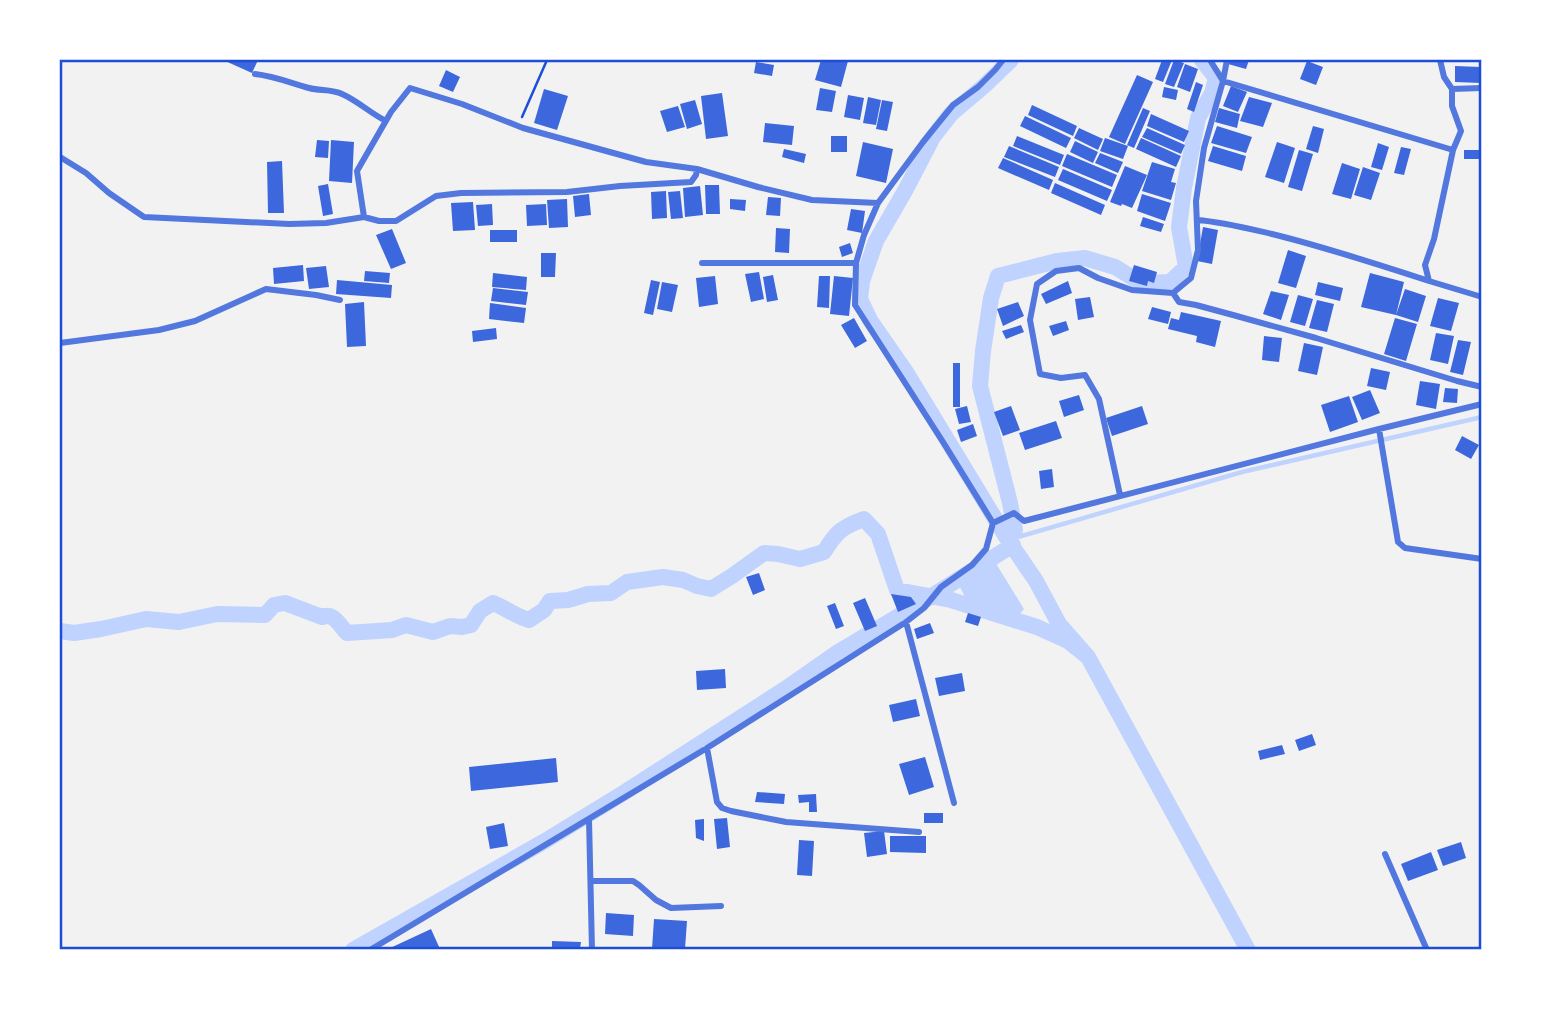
<svg xmlns="http://www.w3.org/2000/svg" width="1541" height="1009" font-family="'Archivo Narrow',sans-serif">
<style>
.water{fill:#bfd3fe}
.lines{fill:none;stroke-linecap:round;stroke-linejoin:round}
.stream{stroke:#bfd3fe;stroke-width:4.5}
.canal{stroke:#bfd3fe;stroke-width:16}
.building{fill:#3d67dc}
.path{stroke:#1d4ed8;stroke-width:2.5}
.minor{stroke:#5277de;stroke-width:6}
.neatline{fill:none;stroke:#1d4ed8;stroke-width:2.5}
</style>
<rect width="100%" height="100%" fill="#f2f2f2"/>
<!-- water -->
<path class="water" d="M995,562L1024,609L1018,616L967,601L959,585Z"/>
<g class="lines">
<!-- stream -->
<path class="stream" d="M1008,540L1242,472L1482,417"/>
<!-- canal -->
<path class="canal" d="M1011,60L984,86L951,114L933,137L906,189L876,241L862,281L860,299L870,320L906,372L1008,540L1036,581L1059,624L1088,657L1248,950
M1008,540L1015,530L1010,503L980,386L983,351L991,298L998,276L1057,261L1085,258L1115,267L1141,283L1170,282L1186,267L1179,227L1184,188L1198,118L1212,93L1216,78L1202,60
M60,631L74,633L101,629L146,619L179,622L217,614L265,615L274,605L285,603L322,617C334,612 339,625 347,633L392,630L406,625L433,632L450,626L462,627L471,625L480,611L493,603C506,608 515,616 529,620L544,610L550,601L568,600L588,594L611,593L627,582L663,577L683,580L697,586L711,589L732,576L764,553L778,554L800,559L824,552C836,532 842,527 864,519L878,534L897,590L951,600L1037,627L1068,641L1088,657
M353,950L545,841L625,792L785,689L838,652L927,599L1013,545"/>
</g>
<!-- building -->
<path class="building" d="M223,60H258L252,73Z
M821,60H841L848,61L841,87L815,80Z
M1162,60H1172L1163,82L1155,79Z
M1174,60L1184,63L1174,87L1165,84Z
M1229,60H1249L1246,69L1228,64Z
M1307,61L1323,67L1316,85L1300,79Z
M756,62L774,65L772,76L754,73Z
M1185,64L1198,69L1190,92L1177,87Z
M1455,66L1481,67V83L1455,82Z
M446,70L460,77L453,92L439,86Z
M1137,75L1153,82L1125,144L1109,137Z
M1196,82L1203,85L1194,112L1187,109Z
M1231,86L1247,92L1238,112L1223,106Z
M1164,87L1178,90L1176,100L1162,97Z
M820,88L836,91L832,112L816,110Z
M544,89L568,96L557,130L534,123Z
M722,93L728,136L706,139L701,96Z
M848,95L864,98L860,120L844,117Z
M868,97L881,100L876,125L863,123Z
M1249,97L1272,103L1263,127L1240,121Z
M695,100L702,124L687,129L680,104Z
M882,100L893,102L887,131L876,129Z
M1032,105L1077,126L1073,136L1028,115Z
M678,106L685,127L667,132L660,111Z
M1143,108L1150,111L1134,148L1127,145Z
M1219,108L1240,114L1237,128L1215,122Z
M1151,114L1189,131L1184,142L1147,126Z
M1025,116L1071,138L1066,148L1020,126Z
M765,123L794,126L792,145L763,142Z
M1217,126L1252,137L1246,153L1211,143Z
M1313,126L1324,129L1318,153L1306,149Z
M1079,128L1103,139L1098,150L1074,138Z
M1147,128L1185,145L1181,154L1142,137Z
M831,136H847V152H831Z
M1017,136L1064,155L1060,165L1013,146Z
M1105,138L1128,146L1123,159L1100,151Z
M1141,138L1181,156L1176,167L1136,149Z
M317,140L329,141L328,158L315,157Z
M331,140L354,142L352,183L329,181Z
M1075,141L1098,152L1093,163L1070,152Z
M863,142L893,149L886,183L856,176Z
M1277,142L1295,148L1284,183L1265,177Z
M1378,143L1389,147L1382,170L1371,167Z
M1009,146L1059,167L1055,177L1004,157Z
M1213,146L1246,156L1242,171L1208,161Z
M1401,147L1411,149L1404,175L1394,173Z
M784,149L806,154L804,163L782,157Z
M1299,150L1313,154L1302,191L1288,187Z
M1464,150H1481V159H1464Z
M1100,153L1123,162L1118,173L1095,163Z
M1067,154L1117,175L1112,187L1062,166Z
M1003,158L1053,180L1049,190L998,168Z
M282,161L284,213H268L267,162Z
M1152,162L1175,169L1171,182L1176,183L1171,200L1142,191Z
M1342,163L1360,169L1351,199L1332,194Z
M1125,166L1147,175L1132,208L1122,204L1121,206L1110,202Z
M1363,167L1380,173L1371,200L1354,195Z
M1063,169L1112,190L1107,201L1058,180Z
M1055,183L1105,205L1101,215L1051,193Z
M328,184L333,214L323,216L318,186Z
M705,185H719L720,214H706Z
M700,186L703,215L685,217L683,188Z
M666,191L667,218L652,219L651,192Z
M680,191L683,218L671,219L668,192Z
M589,194L591,215L575,217L573,196Z
M1142,194L1171,203L1165,221L1137,211Z
M768,197L781,198L780,216L766,215Z
M567,199L568,227L549,228L547,200Z
M730,199L746,200L745,211L730,209Z
M473,202L475,230L453,231L451,203Z
M492,204L493,225L478,226L476,205Z
M546,204L547,225L527,226L526,205Z
M851,209L865,211L862,233L847,230Z
M1143,217L1164,224L1161,232L1140,226Z
M1203,227L1218,230L1212,264L1197,261Z
M776,228L790,229L789,253L775,252Z
M392,229L406,263L391,269L376,235Z
M490,230H517V242H490Z
M850,243L853,253L842,257L839,247Z
M1288,250L1306,256L1296,288L1278,283Z
M541,253H556L555,277H541Z
M303,265L304,281L274,284L273,268Z
M1134,265L1157,272L1154,283L1148,281L1147,286L1129,281Z
M326,266L329,287L309,289L306,268Z
M365,271L390,273L389,283L364,281Z
M759,272L764,299L751,302L745,274Z
M493,273L527,277L526,290L492,287Z
M1370,273L1404,282L1396,315L1361,307Z
M773,275L778,300L767,302L763,277Z
M715,276L718,304L699,307L696,278Z
M819,276H830L829,308L817,307Z
M834,276L853,278L849,316L830,314Z
M337,280L392,285L391,298L336,294Z
M651,280L660,282L653,315L644,313Z
M1068,281L1072,293L1046,304L1041,294Z
M662,282L678,285L672,312L657,309Z
M1318,282L1343,288L1340,301L1315,295Z
M493,288L528,292L526,305L491,301Z
M1405,289L1426,296L1418,322L1396,315Z
M1271,291L1289,295L1281,320L1263,314Z
M1298,295L1313,299L1305,326L1290,322Z
M1090,297L1094,317L1078,320L1075,299Z
M1438,298L1459,303L1451,331L1430,326Z
M1317,300L1334,304L1327,332L1309,328Z
M364,302L366,346L347,347L345,304Z
M1018,302L1024,316L1003,326L997,309Z
M490,303L526,308L524,323L489,319Z
M1152,307L1171,312L1168,324L1148,319Z
M1181,312L1221,321L1215,347L1196,342L1197,336L1168,329L1171,318L1179,320Z
M854,318L867,341L855,348L841,325Z
M1395,318L1417,324L1406,361L1384,354Z
M1066,321L1069,330L1053,336L1049,326Z
M1021,325L1024,332L1006,339L1002,331Z
M496,328L497,339L473,342L472,331Z
M1436,333L1454,336L1448,364L1430,360Z
M1264,336L1282,338L1279,362L1262,360Z
M1458,340L1471,342L1463,375L1450,372Z
M1304,343L1323,347L1317,375L1298,371Z
M953,363H960V407H953Z
M1371,368L1390,372L1386,390L1367,386Z
M1420,381L1440,384L1436,409L1416,405Z
M1445,388L1458,389L1457,403L1443,402Z
M1370,390L1380,413L1362,420L1352,397Z
M1079,395L1084,410L1064,417L1059,401Z
M1349,396L1358,422L1330,432L1321,405Z
M967,406L971,422L959,424L955,409Z
M1011,406L1020,430L1003,436L994,412Z
M1142,406L1148,424L1112,436L1106,418Z
M1056,421L1062,438L1025,450L1019,433Z
M973,424L977,436L961,442L957,430Z
M1462,436L1479,445L1471,459L1455,450Z
M1052,469L1054,487L1041,489L1039,471Z
M759,573L765,590L753,595L746,577Z
M891,594L911,597L916,604L898,612Z
M865,598L877,626L865,631L853,603Z
M835,603L844,626L836,629L827,606Z
M968,613L981,617L978,626L965,622Z
M930,623L934,633L917,639L914,629Z
M725,669L726,688L697,690L696,671Z
M962,673L965,691L939,696L935,678Z
M916,699L920,716L893,722L889,705Z
M1312,734L1316,745L1299,751L1295,740Z
M1282,745L1285,754L1260,760L1258,751Z
M925,757L934,787L909,795L899,764Z
M556,758L558,782L471,791L469,767Z
M757,792L785,794L784,804L755,802Z
M816,794L817,812H809V802L799,803L798,795Z
M924,813H943V823H924Z
M727,818L730,847L717,849L714,819Z
M704,819V841L696,838L695,820Z
M504,823L508,846L490,849L486,827Z
M884,831L887,854L867,857L864,833Z
M890,836H926V853L890,852Z
M799,840L814,841L812,876L797,875Z
M1461,842L1466,858L1443,866L1437,850Z
M1431,852L1438,870L1408,881L1401,864Z
M606,913L634,915L633,936L605,934Z
M654,919L687,921L685,949H652Z
M431,929L440,949H388Z
M552,941L581,942L580,949H552Z"/>
<g class="lines">
<!-- path -->
<path class="path" d="M522,117L547,60"/>
<!-- minor -->
<path class="minor" d="M1227,60L1223,81L1453,150L1434,239L1425,265L1429,281L1482,297
M1440,60L1444,77L1452,89
M255,74C274,76 291,83 309,88C320,91 332,89 342,94C358,101 370,113 386,121
M1453,150L1461,131L1452,106V89L1482,88
M60,157L86,173L109,193L144,217L289,224L326,223L364,217L357,171L391,112L410,88L462,104L523,128L646,162L697,169L758,187L812,200L878,203
M364,217L379,221H396L436,196L461,193L567,192L620,186L691,182L696,175L697,169
M1197,220C1223,222 1246,228 1272,234C1325,247 1377,264 1429,281
M702,263H856
M1173,293L1179,302L1196,305L1233,315L1316,338L1457,381L1482,387
M60,343L159,330L195,321L266,289L316,295L340,300
M1379,429L1398,542L1405,548L1482,559
M1120,495L1099,399L1085,375L1061,378L1040,374L1030,320L1037,284L1056,271L1079,268L1098,278L1132,290L1173,293L1191,278L1198,250L1196,201L1204,148L1223,81L1210,60
M993,523L1014,513L1024,521L1379,429L1482,404
M906,622L954,803
M707,748L717,802L722,808L731,811L786,822L919,832
M589,819L592,950
M1385,854L1427,950
M591,881H633L639,885L656,900L671,908L721,906
M370,950L707,748L906,622L924,608L941,587L972,565L986,549L993,523L943,442L855,305L856,263L864,235L878,203L923,142L953,105L978,87L995,70L1003,60"/>
</g>
<!-- border -->
<rect width="1541" height="1009" fill="none" stroke="#ffffff" stroke-width="122"/>
<rect x="61" y="61" width="1419" height="887" class="neatline"/>
</svg>
